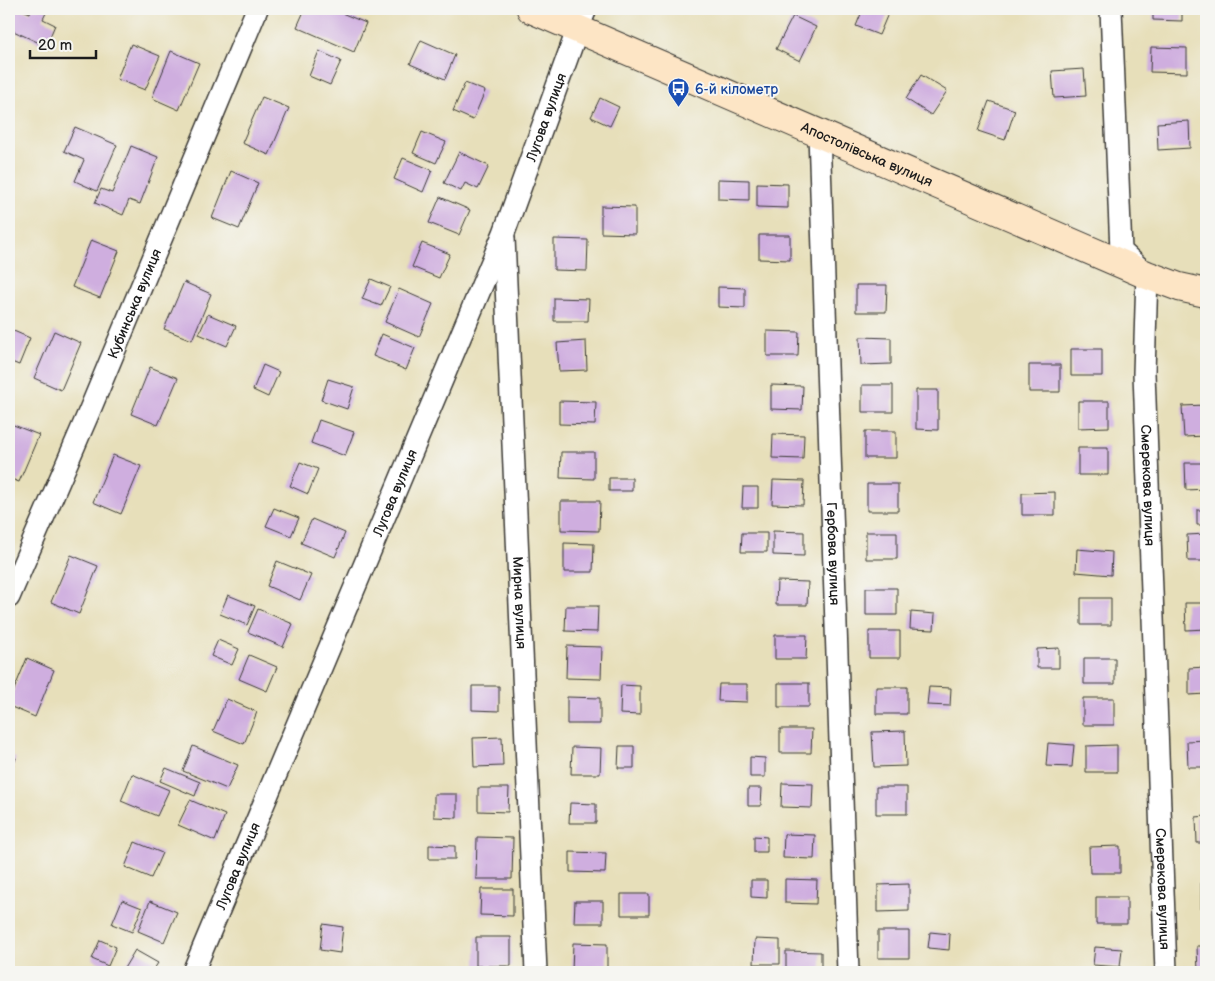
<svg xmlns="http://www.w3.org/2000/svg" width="1215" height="981" font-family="'Balsamiq Sans',sans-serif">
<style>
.building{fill:#cfaedf}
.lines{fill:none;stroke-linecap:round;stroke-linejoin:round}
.street-casing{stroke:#3a3934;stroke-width:24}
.secondary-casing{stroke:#3a3934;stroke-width:30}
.street{stroke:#fff;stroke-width:21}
.secondary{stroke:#fde5c5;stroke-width:28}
.labels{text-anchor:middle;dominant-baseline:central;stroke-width:4;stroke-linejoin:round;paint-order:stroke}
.transit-label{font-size:14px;fill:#164399;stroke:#f6f6f2;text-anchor:start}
.street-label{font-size:14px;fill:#1c1c1c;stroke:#f6f6f2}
</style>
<rect width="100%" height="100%" fill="#f6f6f2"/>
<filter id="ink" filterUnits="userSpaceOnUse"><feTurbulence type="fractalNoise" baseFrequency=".02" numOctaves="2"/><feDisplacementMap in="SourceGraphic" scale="10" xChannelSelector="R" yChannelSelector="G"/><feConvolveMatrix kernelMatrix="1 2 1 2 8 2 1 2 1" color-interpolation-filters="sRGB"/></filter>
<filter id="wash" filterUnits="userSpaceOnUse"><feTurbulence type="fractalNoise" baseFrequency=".0096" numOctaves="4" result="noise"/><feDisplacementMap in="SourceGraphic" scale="20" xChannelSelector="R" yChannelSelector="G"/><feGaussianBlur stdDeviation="1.12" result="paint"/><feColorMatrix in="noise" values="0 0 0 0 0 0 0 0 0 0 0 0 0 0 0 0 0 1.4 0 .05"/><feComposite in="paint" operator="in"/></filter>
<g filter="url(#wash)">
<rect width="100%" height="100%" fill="#e7dfba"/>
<g id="blocks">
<!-- building -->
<path class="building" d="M9,9H20L30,13L31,9H48L43,19L55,25L46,46L9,29Z
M305,9H332L366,23L354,52L297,27Z
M863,9H890L879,35L856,26Z
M1153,9H1182V21L1153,20Z
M793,16L816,27L800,61L776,49Z
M421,40L455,55L445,79L410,64Z
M131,44L160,56L145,90L117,79Z
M1151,47L1187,48V73L1150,72Z
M171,51L199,63L179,110L152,98Z
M319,51L341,61L330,85L309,76Z
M1084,69L1086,96L1054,98L1052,71Z
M921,75L947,91L931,115L906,99Z
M465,83L485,91L473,120L453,111Z
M262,97L289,108L269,155L242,143Z
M600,98L619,107L610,126L591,117Z
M989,101L1015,110L1005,140L978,131Z
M1189,121L1190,148L1158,150L1157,123Z
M75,127L117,145L97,191L75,181L84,160L64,151Z
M422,132L446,142L436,163L413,153Z
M131,146L158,157L140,204L129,200L123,215L95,203L101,189L112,193Z
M459,152L489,166L478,189L465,183L461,191L444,183Z
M403,158L432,170L423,192L394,179Z
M231,171L258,183L239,229L212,218Z
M718,179L749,180V200L718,199Z
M757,183L788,184V208L757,207Z
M440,197L470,210L459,235L429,223Z
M601,206L635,207V234L601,233Z
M759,235H790V260L759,259Z
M554,239L588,240L587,271L554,270Z
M91,240L119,251L100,298L72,287Z
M422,243L450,254L439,278L412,267Z
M371,279L390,287L381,306L362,299Z
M184,282L211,294L192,340L164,329Z
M856,285H887L886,312H856Z
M718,287L745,288V308L718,307Z
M399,289L433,304L419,337L385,322Z
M554,298L589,299L588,321H554Z
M208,314L236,326L227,346L199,334Z
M9,329L30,338L19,365L9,361Z
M54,331L81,343L61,390L34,378Z
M767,331L799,332L798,356H767Z
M382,334L415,348L406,370L373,356Z
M860,337L891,338V364L861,365Z
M586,341L587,370L559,371L557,343Z
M1071,349H1102V376H1071Z
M263,365L279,372L268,397L253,390Z
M1029,365H1060V392H1029Z
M150,367L178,378L158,425L131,414Z
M328,379L354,387L347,409L321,400Z
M771,385L803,386L802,410L771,409Z
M862,385H893V412H862Z
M916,390H938V430L916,429Z
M559,401L596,402L595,425L559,424Z
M1078,401H1109V427L1078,428Z
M1206,405V436L1184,437L1182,406Z
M319,420L354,432L345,456L311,443Z
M11,424L39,435L19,482L9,478V430Z
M865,431H896V458H865Z
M773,434L804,435L803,459L772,458Z
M1078,448H1108V475H1078Z
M561,452H594V479L560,478Z
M113,455L141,466L121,514L93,502Z
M300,462L318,469L308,494L290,486Z
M1185,463H1206V489L1186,490Z
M609,478H632V491H609Z
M773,480L804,481L803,505L772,504Z
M867,484H898V511H867Z
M743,487H758V508H742Z
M1055,492V515H1022V493Z
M561,501H600L599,531L561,530Z
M274,508L299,518L291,536L266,526Z
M1197,510H1206V525H1197Z
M312,519L345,533L335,557L301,543Z
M773,531L804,532V556L773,555Z
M866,532H897V559H866Z
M742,533H767V552H741Z
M1206,534V561H1188L1187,535Z
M564,543L594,544L593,572H564Z
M1077,549L1112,552L1111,575L1076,572Z
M71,555L98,566L79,614L51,602Z
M277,561L311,575L300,600L267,586Z
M777,581L808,582L807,605H776Z
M866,588H897V615H866Z
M228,595L255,606L247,625L220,614Z
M1081,598H1111V625H1081Z
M1185,603H1206V629L1186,630Z
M566,606H598L597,632L565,631Z
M258,609L293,624L283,647L248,632Z
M911,612L935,614L934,630L910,629Z
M869,631H900V658H869Z
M775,635H807L806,659H775Z
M218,640L239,649L232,665L211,656Z
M567,646L602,647L601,679L566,678Z
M1059,648V668H1037V649Z
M249,655L277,667L267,691L239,679Z
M27,658L54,670L35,717L9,706V702Z
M1084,658H1115V684H1084Z
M1206,667V694L1189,695V668Z
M778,683H809V707H778Z
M719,684H747V702L718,701Z
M621,685L640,686V715L620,714Z
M472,686H499V711L472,710Z
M876,687H907V714H876Z
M929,687L951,688L950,706L927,705Z
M567,697L600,698V724H567Z
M1083,698H1114V725H1083Z
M227,699L257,712L244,744L213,731Z
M780,729H812L811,753H780Z
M905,731L906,766L874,767L872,732Z
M502,737L503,766L474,767L473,738Z
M1206,740V767H1188L1187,741Z
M1048,743L1074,745L1072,767L1046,766Z
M1117,745V772H1086V746Z
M193,746L238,765L227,789L183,771Z
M619,746H634V768H618Z
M572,747L601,748L600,774H571Z
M9,755L16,758L9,777Z
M750,757L765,758V777H750Z
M166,768L200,782L195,796L160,781Z
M132,774L169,790L157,816L121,801Z
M782,783L813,784L812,808L781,807Z
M876,787H907V814H876Z
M478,788H509L508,812L478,811Z
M748,788H762L761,806H748Z
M434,794H457V818L434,817Z
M190,800L225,815L215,841L178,825Z
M570,803L596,804V823H569Z
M1206,816V843H1197L1196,817Z
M784,834L815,835L814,859L783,858Z
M754,836L767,837V852H754Z
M477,837L513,838L512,879H476Z
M135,842L162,853L151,878L125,867Z
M429,845L455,846V859H429Z
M1120,846V873H1090L1089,847Z
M570,852L606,853L605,873L570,872Z
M785,879L817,880L816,904L785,903Z
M751,880H767V898L751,897Z
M1201,883H1206V909H1201Z
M909,884V911L878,912V885Z
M481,889H513V916L480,915Z
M621,894H649V915H621Z
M1096,897H1127V924H1096Z
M122,900L142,908L132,932L112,924Z
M150,901L177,912L164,942L138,931Z
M575,901H603V923H574Z
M323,924L343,927L340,953L320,950Z
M878,931H909V958H878Z
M930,932L950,934L949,950L928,948Z
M476,937H511V966H476Z
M755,939L780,940V964H754Z
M100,940L116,947L108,966L92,959Z
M573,943L607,944V972H572Z
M1197,946H1206V972H1198Z
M1095,947L1122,949L1120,967L1093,965Z
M135,950L158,963L152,972H127L123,970Z
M786,951L821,952V972H786Z"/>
</g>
</g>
<g filter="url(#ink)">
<use href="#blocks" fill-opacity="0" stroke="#3a3934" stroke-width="1"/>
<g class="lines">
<defs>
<g id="street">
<path id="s1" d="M1111,9L1121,251L1147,275L1144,373L1166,972"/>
<path id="s2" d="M819,134L848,972"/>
<path id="s3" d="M504,238L536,972"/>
<path id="s4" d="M9,597L89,412L257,9"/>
<path id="s5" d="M193,972L504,233L578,28L586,9"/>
</g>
<g id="secondary">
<path id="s6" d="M531,9L1147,275L1179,287L1206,293"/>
</g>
</defs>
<!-- street casing -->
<use href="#street" class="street-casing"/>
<!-- secondary casing -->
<use href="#secondary" class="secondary-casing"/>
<!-- street -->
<use href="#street" class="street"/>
<!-- secondary -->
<use href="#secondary" class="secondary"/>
</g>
</g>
<!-- icons -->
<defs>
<symbol id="bus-pin" viewBox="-11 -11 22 30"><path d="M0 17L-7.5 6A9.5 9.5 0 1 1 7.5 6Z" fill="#1a4fb4" stroke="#f6f6f2"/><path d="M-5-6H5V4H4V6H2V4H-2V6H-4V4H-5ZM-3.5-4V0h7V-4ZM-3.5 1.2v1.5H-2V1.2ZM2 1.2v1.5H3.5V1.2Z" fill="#fff"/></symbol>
</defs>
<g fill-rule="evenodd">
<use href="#bus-pin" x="666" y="76" width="25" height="34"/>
</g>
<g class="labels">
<!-- transit labels -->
<g class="transit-label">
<text x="695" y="89">6-й кілометр</text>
</g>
<!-- street labels -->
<g class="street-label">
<text stroke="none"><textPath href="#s5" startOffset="925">Лугова вулиця</textPath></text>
<text stroke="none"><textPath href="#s6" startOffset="366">Апостолівська вулиця</textPath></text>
<text stroke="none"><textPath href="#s4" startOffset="319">Кубинська вулиця</textPath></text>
<text stroke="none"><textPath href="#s1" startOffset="488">Смерекова вулиця</textPath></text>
<text stroke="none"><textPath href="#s5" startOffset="520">Лугова вулиця</textPath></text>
<text stroke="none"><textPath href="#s2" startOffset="420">Гербова вулиця</textPath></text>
<text stroke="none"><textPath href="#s3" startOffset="365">Мирна вулиця</textPath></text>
<text stroke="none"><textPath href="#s5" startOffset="115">Лугова вулиця</textPath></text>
<text stroke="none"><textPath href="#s1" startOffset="892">Смерекова вулиця</textPath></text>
</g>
</g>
<!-- margin -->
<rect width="1215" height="981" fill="none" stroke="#f6f6f2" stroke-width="30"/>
<!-- scale -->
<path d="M30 50v8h66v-8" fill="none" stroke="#1c1c1c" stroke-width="2.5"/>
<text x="38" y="50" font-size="15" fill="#1c1c1c" stroke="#f6f6f2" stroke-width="4" paint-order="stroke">20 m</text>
</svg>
